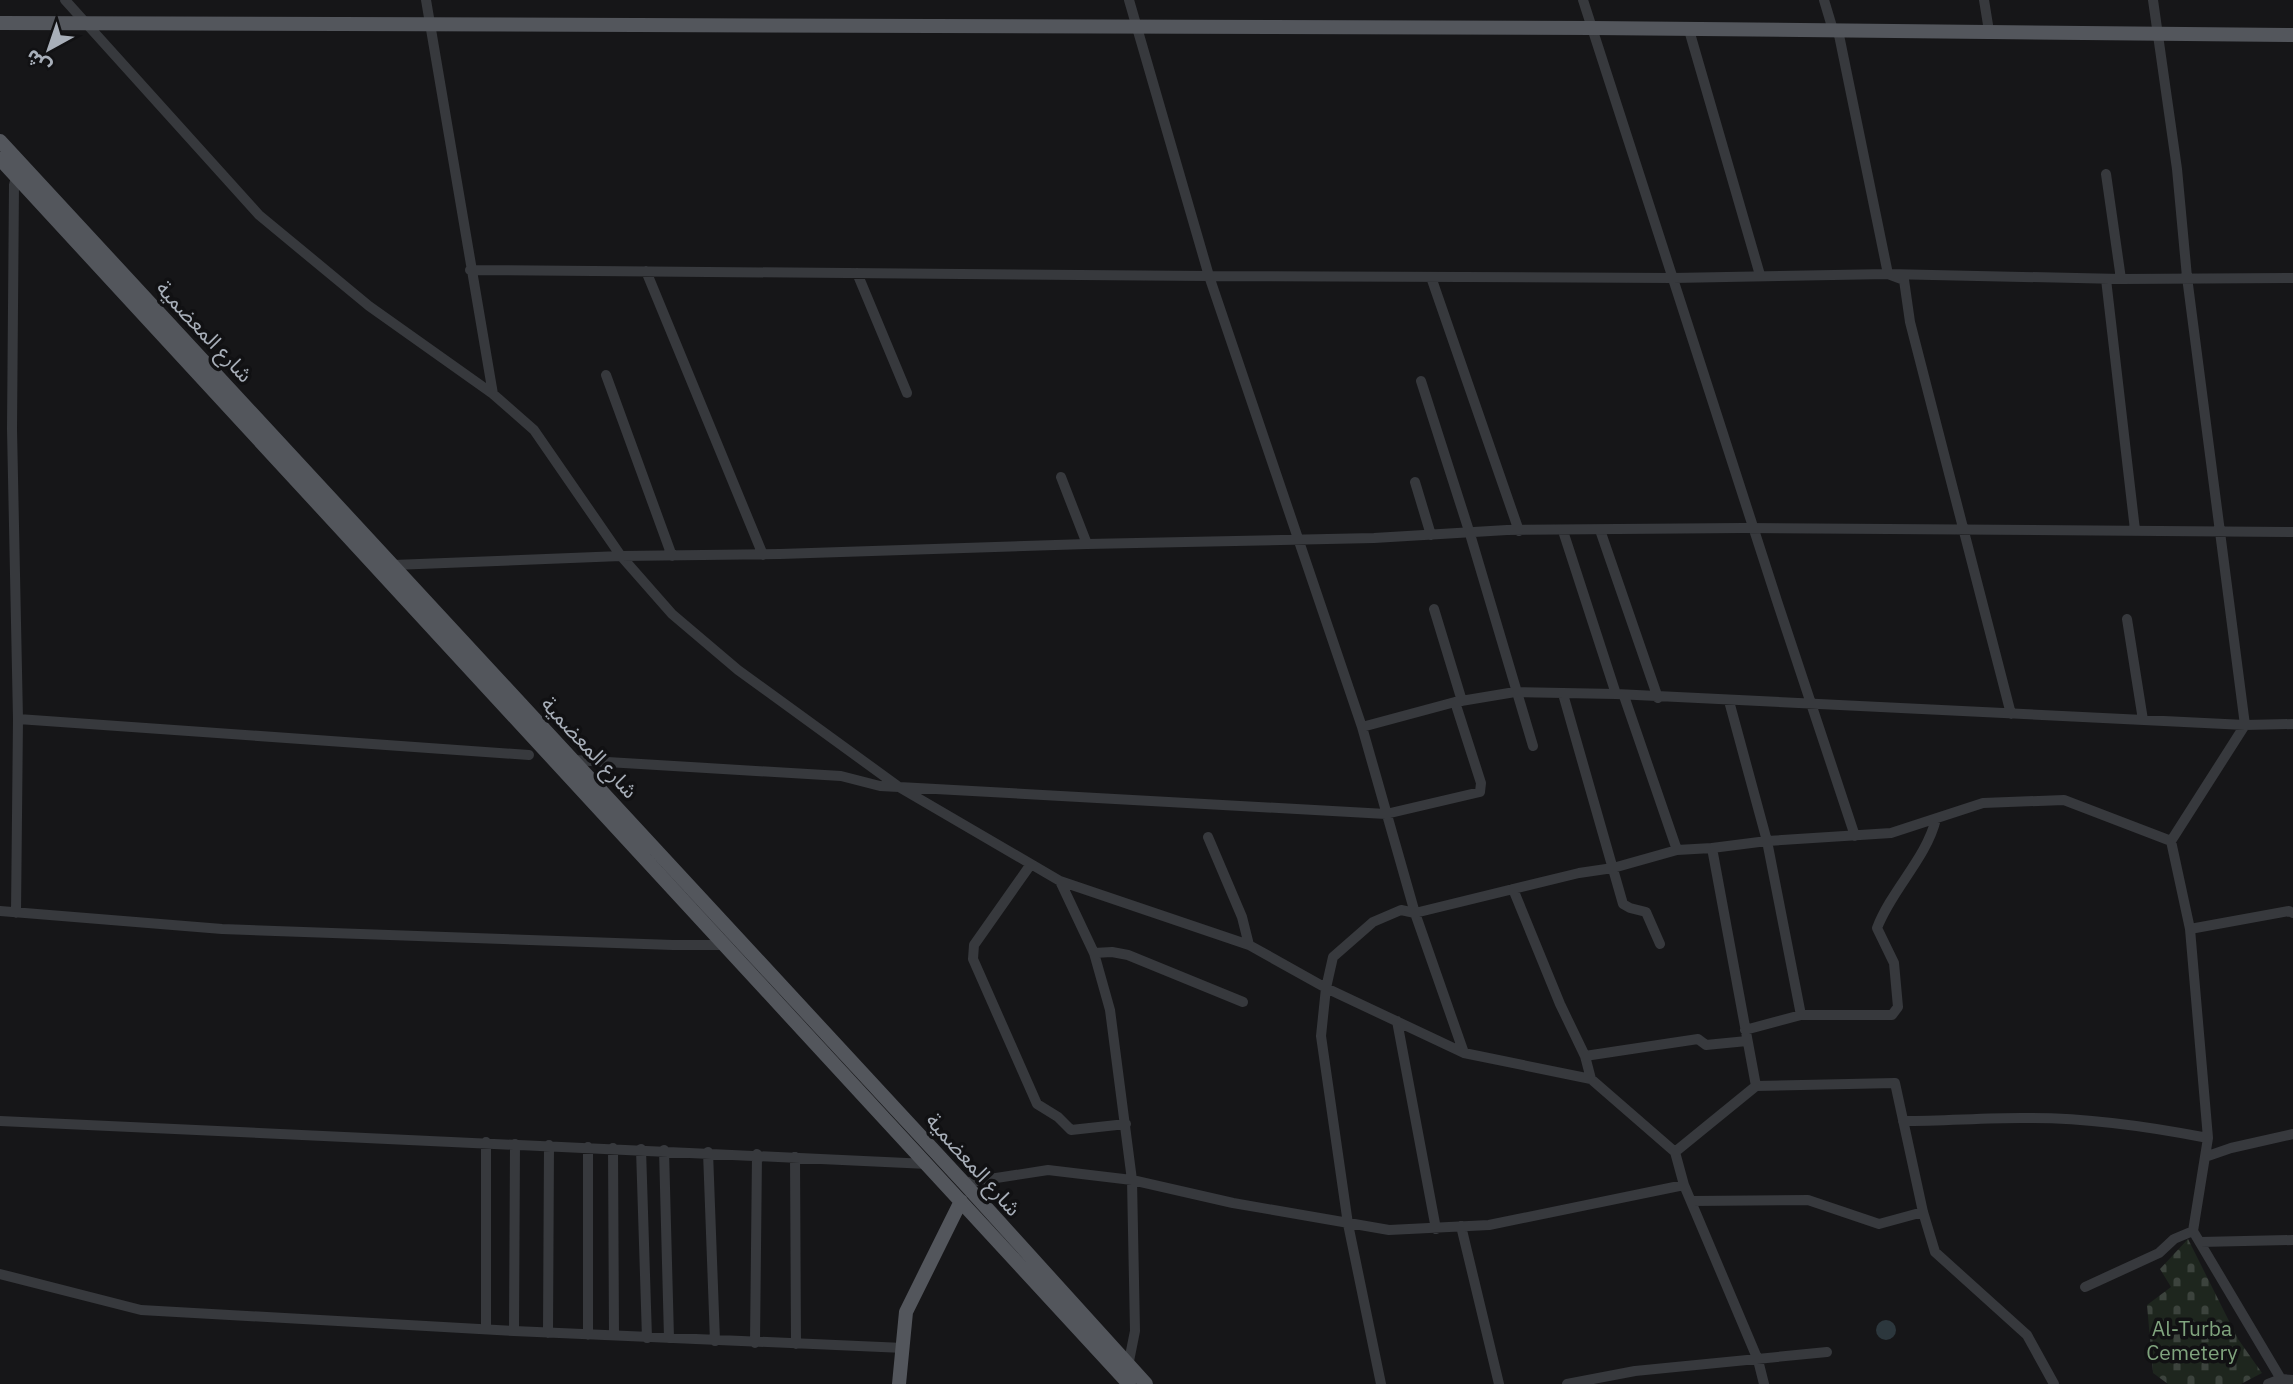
<svg xmlns="http://www.w3.org/2000/svg" width="2293" height="1384" font-family="'IBM Plex Sans','Noto Sans Arabic',sans-serif">
<style>
.cemetery{fill:url(#cemetery-stones)}
.water{fill:#2c373d}
.lines{fill:none;stroke-linecap:round;stroke-linejoin:round}
.minor{stroke:#37393d;stroke-width:10}
.major{stroke:#53565c;stroke-width:14}
.labels{text-anchor:middle;dominant-baseline:central;stroke-width:7;stroke-linejoin:round;paint-order:stroke}
.street-label{font-size:21px;fill:#a8afb9;stroke:#111113}
.park-label{font-size:21px;fill:#80a47e;stroke:#111113}
</style>
<defs>
<pattern id="cemetery-stones" width="16" height="16" patternUnits="userSpaceOnUse" patternTransform="scale(1.75)"><rect width="16" height="16" fill="#1e261e"/><path d="M2 7V4a2 2 0 0 1 4 0v3zM10 15v-3a2 2 0 0 1 4 0v3z" fill="#3c433d"/></pattern>
</defs>
<rect width="100%" height="100%" fill="#161618"/>
<!-- cemetery -->
<path class="cemetery" d="M2188,1239L2238,1339L2262,1373L2241,1384H2168L2153,1373L2147,1305L2171,1287L2160,1269Z"/>
<!-- water -->
<path class="water" d="M1876 1330a10 10 0 1 1 20 0a10 10 0 1 1-20 0Z"/>
<g class="lines">
<!-- minor -->
<path class="minor" d="M65,0L259,215L369,306L493,394L534,430L621,556L672,614L738,670L899,787L1060,881L1249,945L1326,988L1464,1053L1591,1079L1675,1152
M426,0L493,394
M1129,0L1209,276L1362,727L1415,913L1464,1053
M1583,0L1777,601L1855,836
M1824,0L1833,30L1839,35L1888,274L1904,280L1910,322L2011,714
M1984,0L1989,31
M2153,0L2177,169L2187,277L2245,725L2171,841
M1689,30L1760,275
M2106,174L2121,279
M470,270L1209,276L1673,278L1888,274L2121,279L2293,278
M646,271L763,555
M857,273L907,393
M1431,277L1519,531
M2106,279L2135,530
M606,375L672,556
M1421,381L1470,534L1533,746
M1061,477L1087,544
M1415,482L1431,535
M1600,530L1658,698
M1563,531L1616,694
M393,565L621,556L780,554L1087,544L1374,538L1507,530L1743,528L2293,532
M1434,609L1462,701
M2127,619L2143,720
M1563,694L1623,904L1630,908L1646,912L1660,944
M1624,696L1677,850
M1729,701L1767,841L1801,1015
M18,719L529,755
M1362,727L1455,702L1515,692L1616,694L2245,725L2293,724
M574,760L841,776L880,786L899,787L1386,814L1480,792L1481,783L1455,702
M1208,837L1242,917L1249,945
M1031,864L974,945L973,959L1037,1104L1058,1117L1071,1130L1126,1124
M1060,881L1094,953L1110,1010L1132,1180L1135,1331L1128,1366
M1513,889L1560,1004L1585,1056L1591,1079
M0,911L222,929L673,945H726
M16,913L18,719L12,429L14,185L16,177L21,172
M2190,929L2289,911L2293,913
M1094,953L1112,952L1128,955L1243,1002
M1397,1021L1436,1229
M1745,1030L1801,1015H1892L1898,1007L1894,963L1877,928C1892,889 1926,859 1936,819
M1585,1056L1698,1039L1706,1045L1747,1041
M1756,1086L1895,1083L1923,1212L1935,1252L2027,1335L2054,1384
M0,1121L928,1164
M1903,1121C1943,1121 1982,1118 2021,1118C2083,1117 2147,1126 2208,1138
M588,1147V1335
M613,1148L614,1335
M641,1149L647,1338
M664,1150L669,1338
M708,1152L715,1341
M795,1157L796,1344
M2205,1157L2231,1148L2293,1134
M964,1183L1048,1170L1132,1180L1233,1203L1389,1230L1489,1225L1684,1185
M1691,1201L1808,1200L1879,1224L1923,1212
M1461,1226L1499,1384
M2200,1242L2293,1240
M0,1274L141,1310L514,1331L904,1348
M2085,1287L2159,1253L2174,1239L2193,1231
M486,1329V1142
M514,1331L515,1144
M548,1333L549,1145
M755,1343L757,1154
M1381,1384L1348,1224L1321,1036L1326,988L1333,957L1373,922L1401,910L1415,913L1579,873L1613,868L1677,850L1712,848
M1567,1384L1635,1371L1827,1352
M1764,1384L1758,1360L1684,1185L1675,1152L1756,1086L1712,848L1767,841L1891,833L1983,803L2064,800L2171,841L2190,929L2208,1138L2193,1231L2281,1379
M2268,1384L2281,1379L2293,1380"/>
<!-- major -->
<path class="major" d="M0,23L1593,28L2293,35
M0,141L964,1183L1146,1384
M0,159L1129,1384
M899,1384L906,1312L961,1201"/>
</g>
<g class="labels">
<!-- street labels -->
<g class="street-label">
<text transform="translate(205 331) rotate(47)">شارع المعضمية</text>
<text transform="translate(590 747) rotate(47)">شارع المعضمية</text>
<text transform="translate(974 1164) rotate(48)">شارع المعضمية</text>
</g>
<!-- park labels -->
<g class="park-label">
<text x="2192" y="1328">Al-Turba<tspan x="2192" dy="24">Cemetery</tspan></text>
</g>
</g>
<!-- north arrow -->
<g transform="translate(49 49) rotate(220)" stroke="#111113" stroke-width="5" paint-order="stroke">
<path d="M0-5L12 26L0 18L-12 26Z" fill="#a8afb9"/>
<text y="-10" font-size="19" font-weight="bold" text-anchor="middle" fill="#a8afb9">ش</text>
</g>
</svg>
